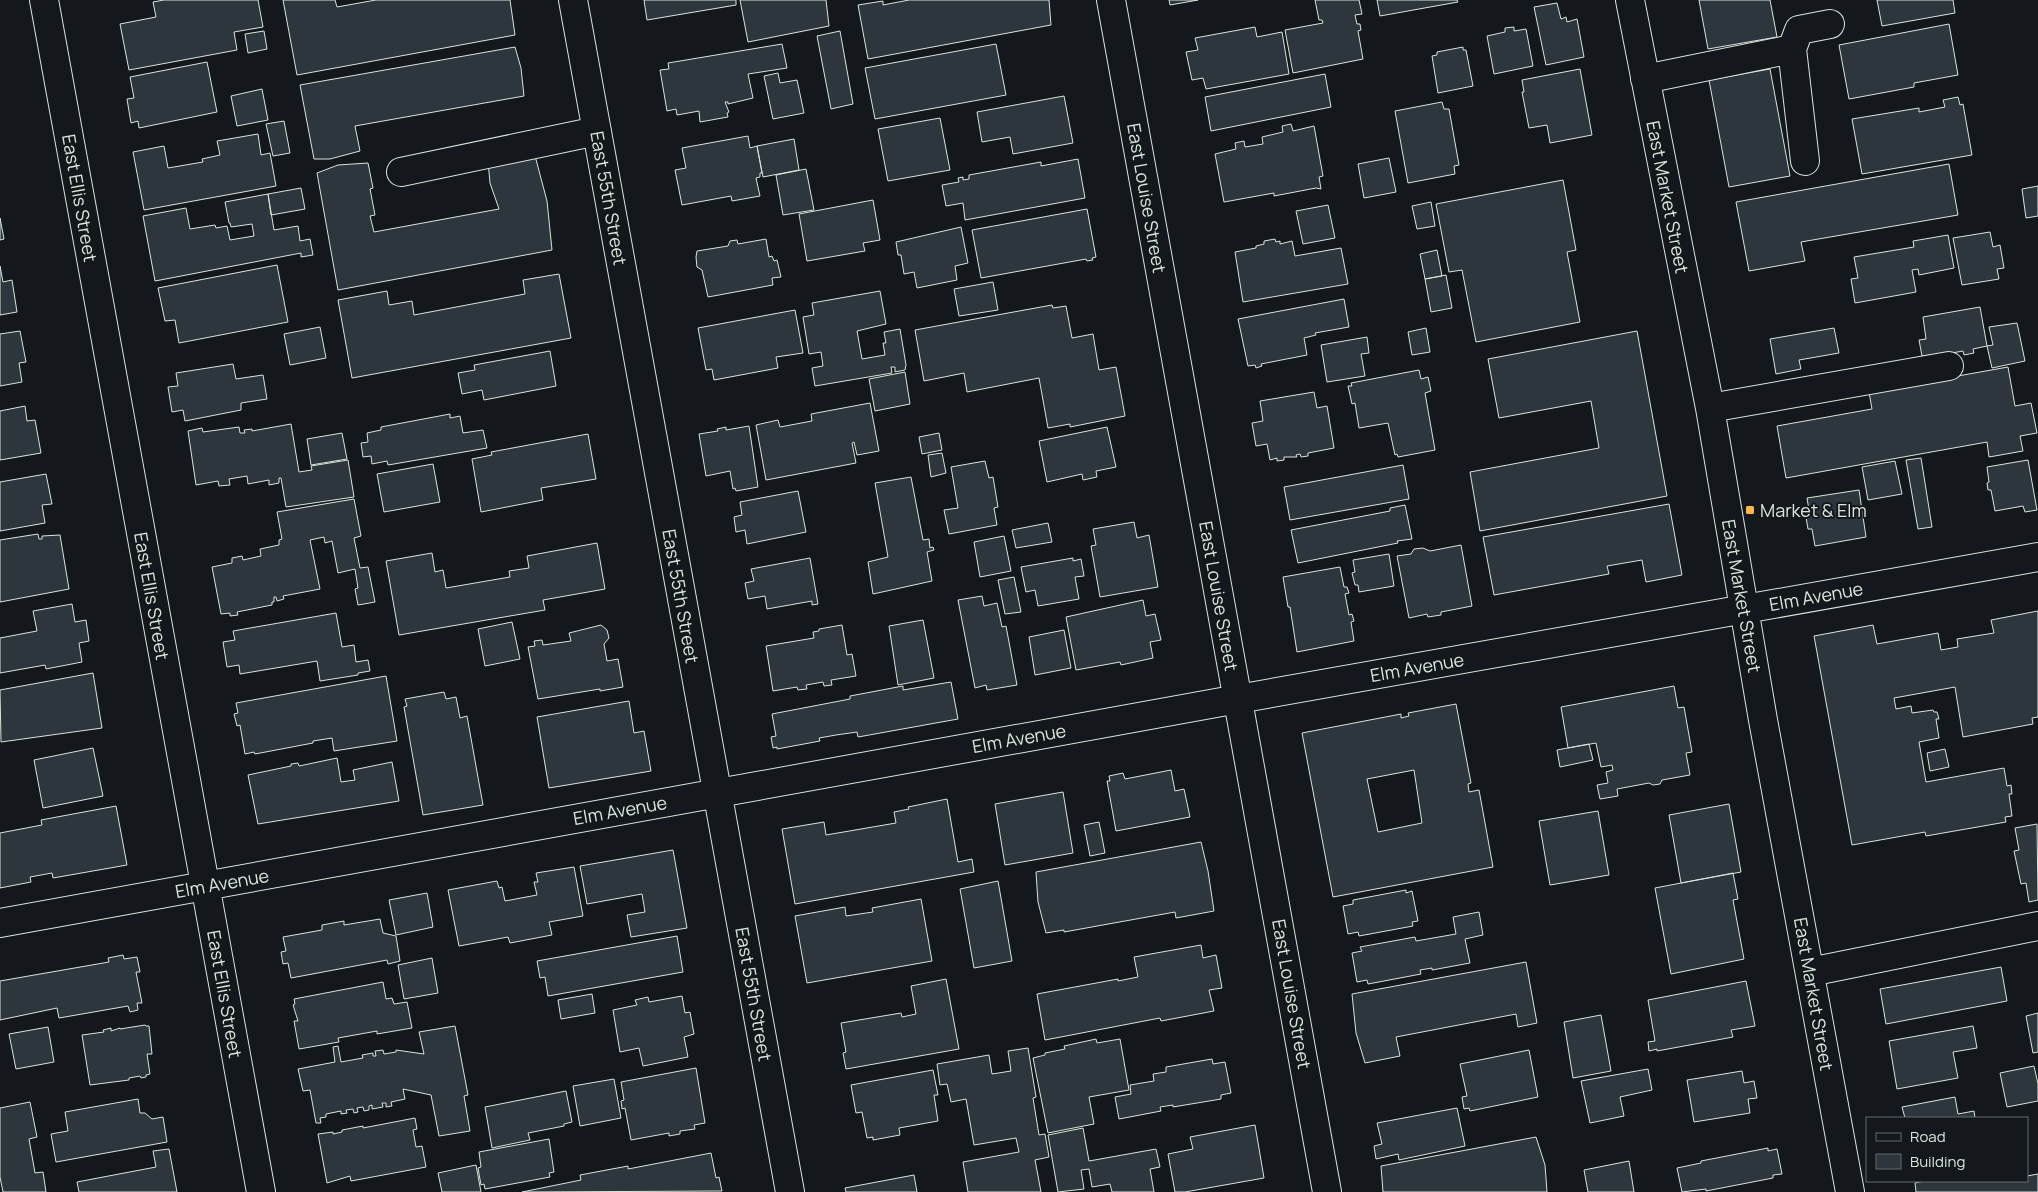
<svg xmlns="http://www.w3.org/2000/svg" width="2038" height="1192" font-family="Manrope,sans-serif">
<style>
.building{fill:#2c363c;stroke:#d8e6dc;fill-rule:evenodd}
.lines{fill:none;stroke-linecap:round;stroke-linejoin:round}
.minor-casing{stroke:#d8e6dc;stroke-width:30}
.minor{stroke:#14181c;stroke-width:28}
.poi-dot{fill:#ffb74d;stroke:#14181c;stroke-width:2}
.labels{text-anchor:middle;dominant-baseline:central;stroke-width:4;stroke-linejoin:round;paint-order:stroke}
.street-label{font-size:18px;fill:#d8e6dc;stroke:#14181c}
.poi-label{font-size:18px;fill:#d8e6dc;stroke:#14181c;text-anchor:start}
</style>
<rect width="100%" height="100%" fill="#14181c"/>
<!-- building -->
<path class="building" d="M164,0H258L263,27L234,32L237,50L129,70L120,24L156,17L153,2Z
M283,0H335L337,7L376,0H510L515,35L297,75Z
M644,0H736V5L647,20Z
M740,0H826L829,26L748,42Z
M909,0H1049L1051,25L868,59L858,5L883,1V5Z
M1169,0H1198L1170,5Z
M1315,0H1359L1362,14L1355,15L1357,24H1360L1361,30L1358,31L1363,59L1293,73L1285,30L1323,23L1322,20H1319Z
M1377,0H1457L1458,2L1380,16Z
M1699,0H1770L1777,37L1708,49Z
M1877,0H1953L1955,13L1882,26Z
M1557,3L1561,19L1566,17L1567,22L1577,19L1584,57L1546,65L1534,7Z
M1949,24L1958,75L1914,83V87L1849,99L1839,45Z
M1255,27L1257,37L1282,32L1289,74L1206,89L1203,78L1192,80L1186,52L1198,50L1195,38Z
M1514,27V31L1526,29L1533,66L1494,74L1487,36L1505,32V28Z
M264,31L267,49L248,53L245,34Z
M840,31L853,104L831,109L817,36Z
M782,44L787,68L748,74L753,98L728,104V102H725L729,112L727,113L728,117L700,122L699,111L677,115L676,109L667,111L660,70L669,69L668,63Z
M996,44L1006,95L875,119L865,68Z
M515,47L521,68L524,96L355,126L360,151L330,159H314L300,85Z
M1463,47V50H1466L1473,86L1438,93L1432,56L1437,55V52Z
M207,62L217,112L139,128L138,121L131,123L127,99L134,98L130,77Z
M1580,69L1592,135L1550,143L1547,125L1529,128L1522,92H1524L1522,80Z
M1770,69L1790,176L1729,187L1709,80Z
M778,73L780,83L797,80L804,113L773,119L764,76Z
M1325,74L1331,107L1211,131L1205,97Z
M262,89L268,120L237,126L231,96Z
M1064,96L1073,143L1013,154L1010,137L982,142L977,112Z
M1958,97L1960,105L1963,104L1972,155L1862,174L1852,119L1919,108V112L1945,107L1943,100Z
M1442,102L1444,109H1449L1459,165L1454,166L1455,174L1408,183L1395,111Z
M940,118L950,170L888,181L878,129Z
M284,121L290,153L273,156L266,124Z
M1291,124L1293,131L1314,126L1323,176L1319,177L1321,189L1316,188L1274,196V193L1224,202L1215,154L1236,149L1235,143L1244,141L1245,147L1263,144L1262,137L1283,132L1282,126Z
M258,134L261,155L270,153L276,186L144,210L133,152L164,146L168,168L203,162L202,159L220,155L217,141Z
M748,136L750,148L757,146L762,173H760V177L756,178L760,196L732,201L731,196L682,205L675,170L686,168L682,148Z
M794,139L799,170L763,177L757,146Z
M534,152L547,201L552,250L338,290L317,173L338,165L368,163L373,188L370,189L375,215L370,216L374,232L499,209L490,183L488,161Z
M1389,158L1396,192L1364,198L1358,164Z
M1078,159L1085,198L965,220L963,203L946,206L942,185L959,182L958,178L963,177V180L969,179V175L1041,162V166Z
M1949,164L1958,215L1801,242L1805,261L1749,271L1736,202Z
M806,169L814,210L783,215L776,175Z
M1563,180L1576,250L1567,252L1580,322L1476,342L1462,270L1449,272L1436,204Z
M2038,186V216L2026,218L2022,189Z
M301,188L305,209L271,215L268,194Z
M268,194L274,230L298,226L300,241L310,239L313,255L301,257V253L155,281L143,216L186,208L190,229L215,225L216,228L227,226L230,240L254,236L252,224L231,227L230,223H229L225,202Z
M873,200L880,240L863,243L865,251L807,261L799,214Z
M1431,202L1435,226L1417,229L1412,206Z
M1328,205L1335,238L1303,244L1296,211Z
M1087,209L1096,257L1092,258L1093,260L1087,261L1086,259L981,278L972,230Z
M0,218L4,239L0,240Z
M961,227L968,263L955,266L957,280L917,288L914,272L904,274L901,255H898L896,242Z
M1990,232L1993,247L2000,245L2004,268L1997,269L1999,279L1962,285L1953,238Z
M1948,235L1954,268L1919,275L1918,269L1912,270L1916,292L1855,303L1851,279L1858,278L1854,257L1914,247L1913,241Z
M766,239L769,257L772,256L774,261L777,260L781,277L772,278L773,285L708,297L702,270L697,267L696,257L697,251L728,246L730,241L737,240L738,244Z
M1275,239L1276,242L1280,241V244L1292,241L1295,256L1341,248L1348,284L1243,302L1235,252L1256,248V246L1264,244V241Z
M1437,250L1442,276L1425,279L1420,254Z
M277,265L288,322L179,343L175,320L165,321L158,288Z
M0,266L3,282L12,280L17,312L0,315Z
M559,274L571,338L352,378L338,300L387,291L389,305L412,301L414,315L525,294L523,280Z
M1446,275L1452,308L1431,312L1425,279Z
M993,282L998,310L959,316L954,289Z
M880,291L886,324L857,331L862,359L885,355L883,343H886L884,332L900,329L906,365L905,370L895,372V367H891L892,373L815,386L812,368L823,366L821,352L809,354L803,317L814,315L812,303Z
M1344,299L1349,327L1315,333L1316,335L1304,338L1307,355L1261,364L1262,366L1256,368L1255,365L1248,366L1238,319Z
M1052,305L1053,308L1066,306L1072,338L1093,334L1099,370L1116,367L1125,416L1070,427V424L1048,428L1039,378L967,392L964,373L924,381L915,330Z
M1980,307L1987,346L1973,349L1974,353L1964,355L1963,351L1930,357V355L1922,356L1919,340L1926,339L1923,317Z
M795,310L803,353L776,357L778,368L714,380L712,369L706,370L698,328Z
M2017,323L2025,361L1992,368L1987,346L1993,345L1989,327Z
M320,327L326,358L290,365L284,334Z
M1426,328L1430,352L1412,355L1408,332Z
M1834,328L1839,353L1799,360L1801,369L1776,374L1770,339Z
M20,331L26,362L19,363L22,382L0,386V334Z
M1637,331L1667,496L1480,531L1470,472L1599,448L1591,401L1499,418L1488,359Z
M1367,337L1369,353L1361,354L1365,376L1327,382L1321,345Z
M550,351L556,386L484,400L482,390L462,394L458,373L475,370L474,365Z
M233,364L236,379L263,375L267,399L241,403V410L185,421L183,410L172,412L168,387L178,386L176,373Z
M2008,367L2015,406L2031,403L2037,433L2020,436L2023,451L1989,457L1987,442L1786,478L1777,426L1872,409L1869,392Z
M1419,370L1421,379L1428,377L1431,391L1425,393L1435,450L1398,457L1397,454L1395,455L1388,423L1359,428L1355,403L1352,404L1348,386H1352L1351,383Z
M905,372L910,404L875,411L869,379Z
M1314,392L1317,408L1327,406L1334,448L1308,453V456L1301,457L1300,454L1296,455L1297,457H1284V460L1277,461V458L1270,460L1267,444L1256,446L1252,423L1263,421L1260,401Z
M870,403L879,451L857,455L854,442L852,443L856,463L766,480L756,425L778,420L780,427L812,421L811,414Z
M25,406L27,421L35,420L41,453L0,460V411Z
M450,414V418L460,416L463,433L483,430L487,448L388,465L387,461L372,464L371,456L363,457L361,443L368,442L367,433L381,430V427Z
M291,424L299,472L312,470L311,466L348,460L354,497L286,507L281,478H279V483L269,485V480L248,484L247,476L229,479L230,485L219,486L218,481L196,485L188,431L202,428L203,432L239,427L240,433H245L244,430L252,429V431Z
M749,426L758,487L736,491L735,488L733,489L730,471L706,476L699,434L718,431L717,429L726,427V430Z
M1107,427L1116,467L1096,471L1097,477L1083,480L1082,474L1047,482L1039,441Z
M342,433L347,459L311,465L307,439Z
M939,433L942,450L922,454L919,437Z
M588,434L596,479L541,488L543,500L481,512L472,459L492,455L491,452Z
M942,453L946,473L931,477L928,455Z
M1921,458L1932,527L1918,529L1906,460Z
M2028,460L2037,510L2025,512L2023,506L1995,511L1991,490H1988L1987,483L1989,482L1987,467Z
M985,461L989,478L993,477L998,507L994,508L997,525L949,534L944,510L958,508L951,467Z
M1895,461L1902,494L1868,500L1862,467Z
M433,464L440,502L384,512L377,474Z
M1403,465L1409,499L1290,520L1284,487Z
M46,474L52,504L42,505L45,523L0,531V482Z
M911,477L923,540L929,539L930,548L933,547L934,550L927,552L932,581L873,594L868,562L888,557L875,483Z
M1859,490L1866,537L1815,546L1812,529H1808L1806,517L1810,516L1807,498Z
M798,491L806,532L747,544L745,530L736,532L734,517L742,515L740,502Z
M354,499L361,536L354,538L360,568L368,567L375,602L358,605L355,589L358,588L355,569L338,573L332,541L325,543L324,537L310,540L320,589L283,596L284,599L277,601L276,597H274V602H272V605L237,612L238,615L230,616V613L221,614L212,567L232,563V558L242,556L243,560L261,556L260,549L279,545V540L282,539L277,512Z
M1669,504L1682,575L1646,582L1642,560L1607,566L1609,574L1494,595L1483,537Z
M1405,505L1412,539L1397,541L1398,543L1298,563L1291,530L1390,511V508Z
M1134,522L1137,538L1149,535L1158,587L1100,597L1091,546L1096,545L1093,529Z
M1048,523L1052,542L1016,548L1012,530Z
M38,534L39,539H42V536L60,535L69,589L0,602V540Z
M1004,536L1011,571L980,577L974,542Z
M597,543L605,589L543,600L545,610L399,635L386,561L432,553L435,572L443,570L446,588L510,577L509,571L529,568L527,556Z
M1461,545L1472,606L1441,612V615L1428,617L1427,614L1409,618L1397,556L1411,554L1414,549L1423,548L1430,551Z
M1389,554L1394,586L1359,592L1358,585H1355L1352,573L1355,572L1353,560Z
M810,558L818,604L812,605V601L767,609L765,596L748,599L745,583L754,581L751,569Z
M1073,558V561L1081,559L1084,576L1075,577L1079,599L1038,606L1035,590L1026,592L1021,567Z
M1340,567L1344,587H1347L1349,593L1345,594L1349,615L1352,614L1354,621L1351,622L1354,641L1297,652L1290,607H1288L1283,577Z
M1014,577L1021,612L1005,614L998,580Z
M982,596L984,606L997,603L1002,627L1006,626L1017,685L987,690L986,685L975,688L958,600Z
M1143,600L1146,616L1155,614L1161,640L1150,642L1153,658L1121,665L1120,662L1076,670L1066,617Z
M72,604L75,622L86,620L89,641L79,643L82,662L46,669L45,665L0,673V638L37,631L33,611Z
M2038,611V717L2032,718L2033,724L1963,737L1955,687L1894,698L1896,709L1911,706L1912,713L1933,710L1934,712H1937L1939,719H1936L1939,738L1919,742L1926,782L2004,768L2007,786L2011,785L2012,794H2009L2012,816L2005,817L2006,822L1926,836L1925,832L1852,845L1814,636L1873,625L1877,644L1938,633L1941,650L1958,647L1957,639L1994,633L1991,620Z
M336,613L342,647L354,645L356,662L368,660L370,671L358,673V675L320,681L317,661L240,674L239,665L227,667L223,642L235,640L233,631Z
M923,620L934,678L898,685L889,626Z
M512,622L520,659L485,666L478,629Z
M601,625L607,630L609,638L604,644L607,661L618,659L623,687L600,691V689L538,699L528,647L535,646L534,641L542,640L543,645L571,641L569,633Z
M842,625L847,655L852,654L856,676L831,680L832,685L824,686L823,682L806,685L807,689L798,690L797,687L773,691L766,646L814,638L813,632L819,631V629Z
M1064,630L1071,668L1035,675L1029,637Z
M93,673L102,728L1,742L0,690Z
M386,676L397,741L334,751L332,738L313,741V743L255,754L254,752L245,754L240,725L237,726L234,714L238,713L236,703Z
M951,682L958,719L858,737L857,732L836,735L819,738L820,741L777,749V747L773,748L771,737L776,736L772,714L850,699V696L903,686V690Z
M1674,686L1678,708L1684,707L1692,752L1686,753L1690,775L1662,780L1660,784L1653,785L1649,783L1617,789L1618,796L1600,799L1597,785L1608,783L1606,772L1613,770L1612,765L1601,767L1596,743L1568,748L1561,707Z
M444,692L446,699L456,697L460,718L467,716L483,805L423,815L404,707L407,706L405,699Z
M629,701L634,733L644,731L651,771L549,788L537,717Z
M1456,704L1471,783L1468,784L1469,792L1479,790L1493,867L1333,897L1302,733L1401,714V718L1409,716L1408,713ZM1414,770L1422,823L1378,832L1367,779Z
M1589,744L1593,760L1560,767L1557,750Z
M93,748L103,796L43,808L34,760Z
M1945,749L1949,767L1930,771L1927,753Z
M337,758L341,782L355,780L353,770L392,762L399,801L258,824L248,775L291,766V764L298,763L299,766Z
M1171,770L1175,791L1184,789L1190,817L1116,831L1107,781H1110L1109,776L1123,773L1125,779Z
M1063,792L1073,853L1005,865L995,804Z
M947,799L958,862L972,859L974,872L795,904L782,829L824,822L826,835L896,823L894,812L909,809L908,807Z
M1729,804L1741,872L1681,883L1669,815Z
M116,806L127,865L53,878L52,873L30,877L31,882L0,888V833L42,825L41,820Z
M1598,811L1609,875L1550,885L1539,821Z
M1099,822L1105,853L1090,856L1084,825Z
M2037,824L2038,900L2029,902L2026,883L2021,884L2014,851L2019,850L2015,828Z
M1201,842L1208,871L1214,911L1176,918L1175,912L1064,932V930L1046,933L1038,902L1036,872Z
M673,850L687,928L631,937L627,915L645,912L642,894L587,904L580,866Z
M574,867L583,916L549,922L552,935L510,943L508,937L459,946L448,890L497,881L499,888L502,887L505,901L537,895L534,882H538L536,873Z
M1733,873L1738,899L1733,900L1744,959L1671,974L1655,888Z
M998,881L1012,961L974,968L960,889Z
M1406,890V893L1412,891L1418,921L1412,922L1413,926L1359,936L1358,932L1348,934L1343,906L1353,904V900Z
M427,893L433,927L396,935L389,900Z
M921,899L932,961L807,983L795,916L845,907L846,916L873,912L872,908Z
M1479,912L1483,935L1465,939L1470,963L1432,970V968L1420,970L1421,974L1368,984L1367,980L1357,982L1352,953L1362,951L1360,947L1415,937L1416,941L1456,934L1453,917Z
M380,919L383,933L396,936L400,961L388,964L387,960L291,978L288,963L283,964L281,952L286,951L283,937L322,930V925L344,921V925Z
M677,936L683,972L548,996L545,977L540,978L537,961Z
M1201,945L1203,958L1216,955L1222,988L1209,990L1214,1011L1161,1021L1160,1018L1045,1040L1037,994L1118,979V981L1138,977L1134,957Z
M123,955L124,959L137,957L140,972H136L142,1003H137L138,1010L130,1012L128,1006L59,1018L57,1008L0,1020V981L109,962L108,958Z
M432,958L438,993L404,999L398,965Z
M1526,962L1537,1023L1518,1027L1516,1014L1396,1037L1400,1056L1365,1063L1356,1033L1352,994Z
M2001,967L2007,1001L1886,1024L1880,989Z
M946,979L959,1049L846,1069L843,1053L846,1052L841,1023L901,1013L902,1017L916,1014L911,986Z
M1746,981L1755,1026L1731,1030L1733,1037L1657,1051V1049L1649,1051L1648,1042L1655,1041L1648,1000Z
M383,982L386,999L392,998L394,1004L407,1002L412,1028L377,1034V1031L338,1038L339,1042L299,1049L294,1021H298L293,1005L295,1004L294,999Z
M592,994L595,1013L561,1019L558,1000Z
M682,996L685,1013L690,1012L694,1034L684,1037L688,1057L643,1066L639,1048L620,1052L613,1010L637,1005L635,1000L648,997L649,1002Z
M2038,1013V1052L2033,1053L2026,1016Z
M1601,1015L1611,1071L1573,1078L1564,1022Z
M145,1025L146,1026H149L152,1054H147L150,1074L146,1075V1077L141,1078L140,1076L129,1078V1080L90,1085L82,1035L104,1032L103,1030L111,1028V1031L120,1028V1029Z
M455,1026L468,1095L464,1096L470,1131L439,1136L431,1095L403,1089L405,1099L391,1102L392,1106L386,1107V1103H382L383,1107L372,1109V1105L369,1106V1110L364,1111L363,1107L357,1108L358,1112L354,1113L353,1109L346,1110L347,1113L341,1114V1111L326,1114V1117L320,1118L321,1123H316L310,1090L303,1091L298,1069L335,1062L333,1047L338,1046L341,1062L363,1058L362,1055L373,1053V1056H376L375,1051L383,1050L384,1054L396,1052V1050L424,1054L419,1032Z
M1973,1026L1977,1048L1953,1052L1958,1078L1897,1089L1889,1041Z
M48,1027L54,1062L16,1069L9,1034Z
M1096,1039L1097,1043L1120,1039L1129,1090L1089,1097L1094,1124L1048,1133L1033,1058L1045,1055V1053L1065,1049L1064,1046Z
M1028,1048L1036,1097L1033,1098L1039,1135L1045,1134L1049,1157L1035,1160L1041,1192H968L963,1162L1019,1152L1016,1138L974,1145L966,1099L951,1102L947,1084L940,1085L937,1064L989,1055L992,1074L1011,1071L1008,1051Z
M1529,1050L1538,1097L1470,1111L1469,1108L1464,1109L1462,1097L1467,1096L1460,1064Z
M1212,1059L1213,1064L1225,1062L1231,1093L1221,1095V1099L1173,1107V1105L1160,1107L1161,1111L1119,1119L1115,1097L1131,1094L1130,1085L1154,1081L1153,1074L1166,1072V1067Z
M2034,1066L2038,1084V1101L2007,1107L2000,1073Z
M696,1068L705,1123L694,1125L695,1129L680,1131V1134L669,1136V1133L631,1140L625,1108L622,1109L621,1101L624,1100L621,1082Z
M1648,1069L1652,1090L1620,1097L1624,1116L1590,1123L1581,1081Z
M933,1070L938,1095H934L938,1121L899,1128L900,1135L873,1140V1137L867,1138L862,1112L856,1113L851,1085Z
M1742,1071L1744,1083L1754,1081L1757,1098L1748,1099L1750,1113L1694,1122L1687,1080Z
M614,1079L621,1118L580,1126L573,1086Z
M566,1091L572,1122L564,1124V1126L528,1133L530,1140L492,1148L485,1107Z
M1955,1097L1958,1114L1974,1111L1975,1118H1905L1902,1107Z
M138,1099L140,1113H145L152,1119L163,1117L167,1142L56,1162L51,1134L68,1131L65,1112Z
M30,1102L37,1137L29,1139L35,1173L43,1172L46,1192H3L0,1177V1108Z
M1457,1108L1465,1146L1399,1160L1398,1154L1376,1159L1374,1146L1382,1144L1377,1123Z
M415,1118L417,1129L413,1130L416,1147L422,1146L426,1167L351,1181L350,1176L327,1183L318,1134L333,1132V1134L342,1132V1130L363,1126V1128Z
M1255,1125L1264,1178L1185,1192H1175L1168,1154L1193,1149L1190,1137Z
M1083,1128L1089,1161L1156,1149L1160,1167L1150,1169L1154,1192H1112L1110,1184L1092,1187L1089,1169L1081,1170L1084,1189L1058,1192L1048,1135Z
M1536,1137L1545,1165L1547,1192H1383L1381,1166Z
M549,1139L554,1172L549,1173L550,1177L485,1189L484,1184L481,1185L478,1168L481,1167L479,1152Z
M1768,1148V1151L1777,1149L1782,1174L1773,1175V1178L1706,1191V1189L1682,1192L1677,1168L1701,1163V1161Z
M169,1149L177,1192H79L77,1182L156,1167L153,1151Z
M711,1153L716,1178L719,1177L722,1191L522,1192L581,1180L580,1175L628,1166V1169Z
M1629,1161L1634,1192H1588L1584,1170Z
M476,1165L481,1192H442L438,1173Z
M2038,1174V1192H1916L1915,1183L1924,1181H2027V1176Z
M914,1175L917,1192H846L845,1188Z"/>
<g class="lines">
<defs>
<path id="minor" d="M44,0L261,1192
M573,0L790,1192
M1111,0L1327,1192
M1630,0L1710,408L1763,720L1850,1192
M1792,49L1799,30L1830,24
M1645,79L1792,49L1805,161
M401,172L597,131
M1710,408L1949,366
M0,923L1238,699L2038,557
M1810,972L2038,926"/>
</defs>
<!-- minor casing -->
<use href="#minor" class="minor-casing"/>
<!-- minor -->
<use href="#minor" class="minor"/>
</g>
<!-- markers -->
<rect class="poi-dot" x="1745" y="505" width="10" height="10" rx="2.5"/>
<g class="labels">
<!-- street labels -->
<g class="street-label">
<text transform="translate(1668 197) rotate(79)">East Market Street</text>
<text transform="translate(80 198) rotate(80)">East Ellis Street</text>
<text transform="translate(609 198) rotate(80)">East 55th Street</text>
<text transform="translate(1147 198) rotate(80)">East Louise Street</text>
<text transform="translate(152 596) rotate(80)">East Ellis Street</text>
<text transform="translate(681 596) rotate(80)">East 55th Street</text>
<text transform="translate(1219 596) rotate(80)">East Louise Street</text>
<text transform="translate(1742 596) rotate(80)">East Market Street</text>
<text transform="translate(1816 596) rotate(-10)">Elm Avenue</text>
<text transform="translate(1417 667) rotate(-10)">Elm Avenue</text>
<text transform="translate(1019 738) rotate(-10)">Elm Avenue</text>
<text transform="translate(620 810) rotate(-10)">Elm Avenue</text>
<text transform="translate(222 883) rotate(-10)">Elm Avenue</text>
<text transform="translate(225 994) rotate(80)">East Ellis Street</text>
<text transform="translate(754 994) rotate(80)">East 55th Street</text>
<text transform="translate(1292 994) rotate(80)">East Louise Street</text>
<text transform="translate(1814 994) rotate(80)">East Market Street</text>
</g>
<!-- poi labels -->
<g class="poi-label">
<text x="1760" y="510">Market &amp; Elm</text>
</g>
</g>
<!-- legend -->
<rect x="1866" y="1117" width="162" height="65" fill="#14181c" stroke="#626a69"/>
<rect x="1876" y="1133" width="25" height="8" fill="#14181c" stroke="#626a69"/>
<text x="1910" y="1142" font-size="15" fill="#d8e6dc">Road</text>
<rect x="1876" y="1154" width="25" height="15" fill="#2c363c" stroke="#626a69"/>
<text x="1910" y="1167" font-size="15" fill="#d8e6dc">Building</text>
</svg>
